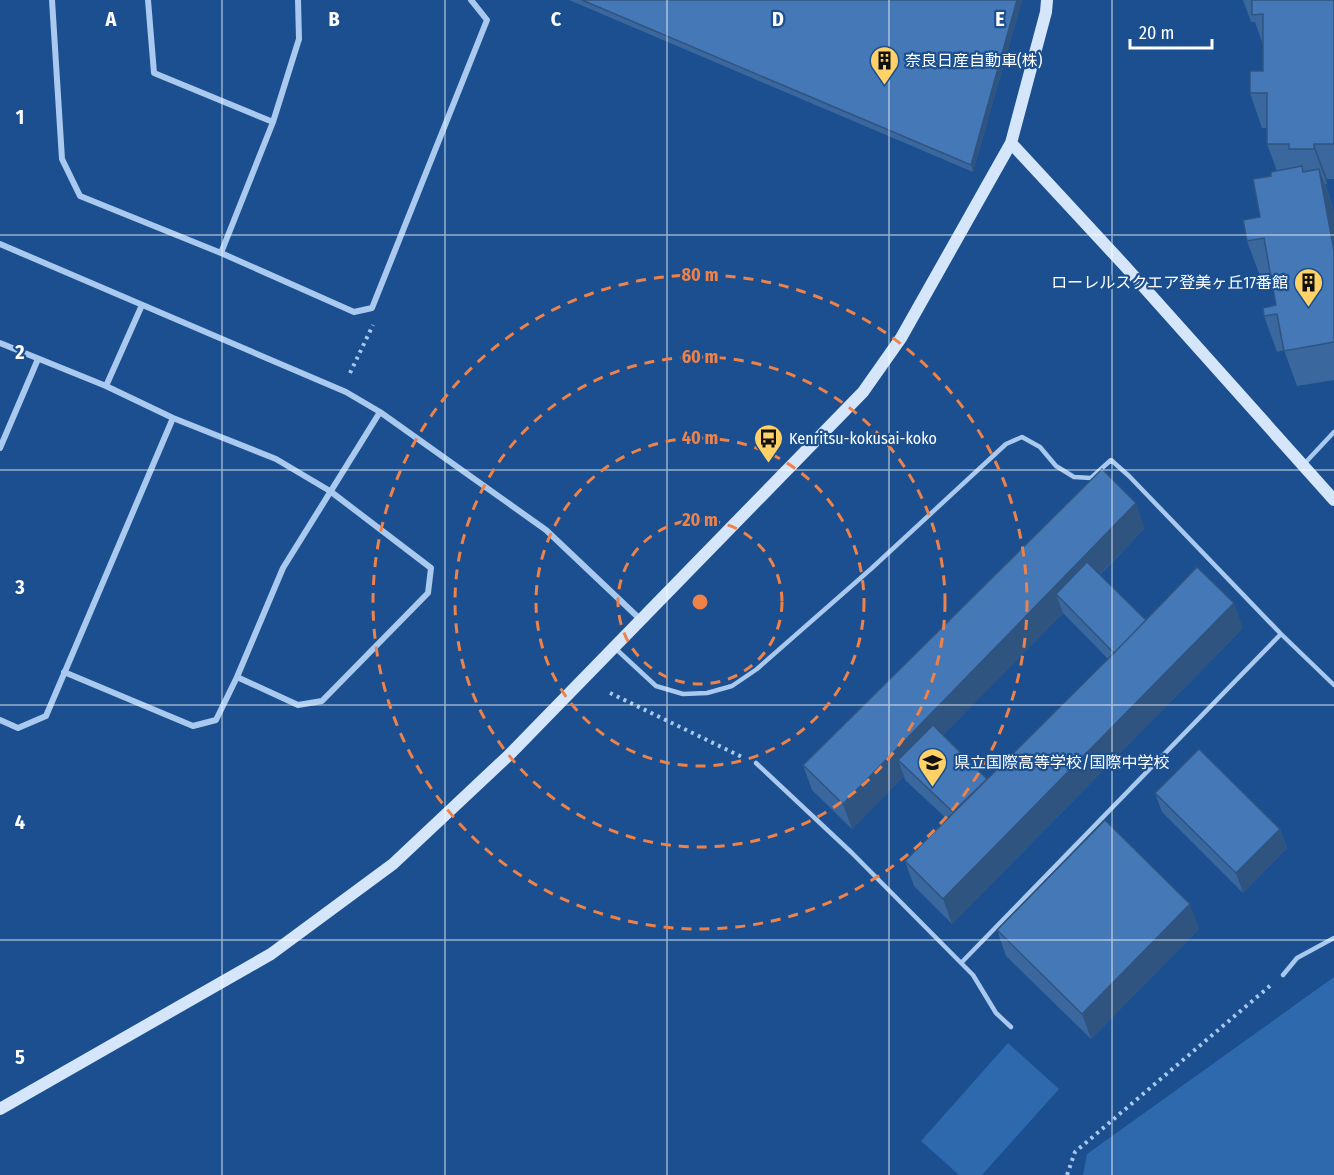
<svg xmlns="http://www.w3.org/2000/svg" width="1334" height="1175" font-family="'Fira Sans Condensed','Noto Sans JP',sans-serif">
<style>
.green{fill:#2e69ad}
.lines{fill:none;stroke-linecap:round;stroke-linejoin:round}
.path{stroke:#a9c9ee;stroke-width:4;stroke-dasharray:3 4.5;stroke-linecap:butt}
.lane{stroke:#a9c9ee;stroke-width:4.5}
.street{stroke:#a9c9ee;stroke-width:6}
.secondary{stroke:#d6e6fa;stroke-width:12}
.wall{fill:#3a679d;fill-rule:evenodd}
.shaded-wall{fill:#305480}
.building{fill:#4478b7;stroke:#305480;stroke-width:1.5}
.grid{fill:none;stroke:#fff;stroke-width:1.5;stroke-opacity:0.55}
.ring{fill:none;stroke:#ee8249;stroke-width:3;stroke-dasharray:10 8}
.labels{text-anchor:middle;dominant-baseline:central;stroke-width:4.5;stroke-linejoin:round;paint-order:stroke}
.poi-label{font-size:16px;fill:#fff;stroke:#1b4f8f;text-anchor:start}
.grid-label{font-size:20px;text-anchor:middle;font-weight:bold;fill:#fff;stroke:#1b4f8f;stroke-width:4.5;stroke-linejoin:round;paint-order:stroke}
.centre{fill:#ee8249;stroke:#1b4f8f;stroke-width:3}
.ring-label{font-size:18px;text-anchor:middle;font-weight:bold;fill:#ee8249;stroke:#1b4f8f;stroke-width:4.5;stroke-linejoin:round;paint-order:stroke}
</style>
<rect width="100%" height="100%" fill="#1b4f8f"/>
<!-- green -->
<path class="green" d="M1334,977V1175H1083L1087,1154Z
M1008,1043L1059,1089L982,1175H959L921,1141Z"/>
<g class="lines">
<!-- path -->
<path class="path" d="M350,373L373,325
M610,693L742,757
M1067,1175L1075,1152L1271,985"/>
<!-- lane -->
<path class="lane" d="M1305,463L1334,432
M1281,634L1334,685
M616,649L656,686L683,694L707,693L732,686L757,669L872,568L1006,444L1022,437L1040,447L1056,466L1074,477L1091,478L1111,460L1129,476L1281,634L961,963
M756,763L852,853L973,975L996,1013L1011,1027
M1283,975L1297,958L1334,938"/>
<!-- street -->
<path class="street" d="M52,0L62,159L80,196L221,253L354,312L372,308L487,20L471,0
M148,0L154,73L273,122
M0,244L346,392L380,412L546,530L641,620
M221,253L273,122L299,39L298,0
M0,343L106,386L173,418L276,459L330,491L431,568L428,593L322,701L298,705L237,677
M106,386L142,305
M0,448L38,359
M64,672L193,726L216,720L237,677L283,568L380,412
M0,720L18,728L46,716L173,418"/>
<!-- secondary -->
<path class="secondary" d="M1011,143L1124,265L1334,500
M0,1109L271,954L393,864L509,755L863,392L901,338L1011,143L1046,12L1047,0"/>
</g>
<!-- wall -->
<path class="wall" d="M569,0H1022L973,172Z
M1243,0H1334V179H1327V184H1325L1332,204L1334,215V380L1297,386L1284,350L1277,352L1264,316L1276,305L1271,274L1260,276L1247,241L1260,217L1271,176L1277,171L1267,144V128H1262L1250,93L1263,71V45L1255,22H1251Z
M1145,528L1100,575L1146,620L1243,628L952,924L914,886L905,861L947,819L905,780L904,776L852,829L812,790L803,765ZM1063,613L1108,659L987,779L943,735Z
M1155,793L1280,829L1287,848L1243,893L1162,812Z
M1199,929L1091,1039L1006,956L997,930Z"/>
<!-- shaded-wall -->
<path class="shaded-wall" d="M1017,0H1022L973,172L971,165Z
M1314,144L1327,179V184L1314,149Z
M1319,169L1332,204L1334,215V251Z
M1136,503L1145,528L1068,607L1056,594L1063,613L909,770L898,760L904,776L852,829L843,804Z
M1234,603L1243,628L952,924L943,899Z
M1280,829L1287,848L1243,893L1236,873Z
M1190,904L1199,929L1091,1039L1082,1014Z"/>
<!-- building -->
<path class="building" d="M582,0H1017L971,165Z
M1252,0H1334V144H1314V149H1289V144H1267V93H1250V71H1263V14L1252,15Z
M1302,166L1303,172L1319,169L1334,251V342L1284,351L1277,314L1264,316L1263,308L1276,305L1264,238L1247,241L1243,220L1260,217L1253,179L1271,176V172Z
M1102,469L1136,503L843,804L803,765Z
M1087,562L1146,620L1114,653L1056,594Z
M1197,567L1234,603L943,899L905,861L1116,651Z
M933,725L987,779L953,812L898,760Z
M1199,749L1280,829L1236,873L1155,793Z
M1105,820L1190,904L1082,1014L997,930Z"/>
<!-- grid -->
<path class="grid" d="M222,0V1175M445,0V1175M667,0V1175M889,0V1175M1112,0V1175M0,235H1334M0,470H1334M0,705H1334M0,940H1334"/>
<!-- distance rings -->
<g class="ring">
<circle cx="700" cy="602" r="82"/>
<circle cx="700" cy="602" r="164"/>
<circle cx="700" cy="602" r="245"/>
<circle cx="700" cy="602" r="327"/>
</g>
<!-- icons -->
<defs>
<symbol id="building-pin" viewBox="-11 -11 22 30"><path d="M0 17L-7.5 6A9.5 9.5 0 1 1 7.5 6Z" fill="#ffd166" stroke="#1b4f8f"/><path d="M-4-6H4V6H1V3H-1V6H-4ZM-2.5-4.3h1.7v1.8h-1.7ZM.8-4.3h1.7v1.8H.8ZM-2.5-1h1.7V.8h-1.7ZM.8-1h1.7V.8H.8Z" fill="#111"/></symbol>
<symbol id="bus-pin" viewBox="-11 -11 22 30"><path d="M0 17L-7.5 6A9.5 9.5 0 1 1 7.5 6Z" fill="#ffd166" stroke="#1b4f8f"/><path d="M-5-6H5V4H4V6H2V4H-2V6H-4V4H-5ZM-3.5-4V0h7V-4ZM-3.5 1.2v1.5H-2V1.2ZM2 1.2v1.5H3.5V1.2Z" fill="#111"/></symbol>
<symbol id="school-pin" viewBox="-11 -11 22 30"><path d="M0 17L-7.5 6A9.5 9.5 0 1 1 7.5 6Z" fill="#ffd166" stroke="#1b4f8f"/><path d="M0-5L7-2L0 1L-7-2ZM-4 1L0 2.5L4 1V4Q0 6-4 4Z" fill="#111"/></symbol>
</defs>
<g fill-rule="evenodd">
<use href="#building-pin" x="868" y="44" width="33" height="45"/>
<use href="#building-pin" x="1292" y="266" width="33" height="45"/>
<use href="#bus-pin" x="752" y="422" width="33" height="45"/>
<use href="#school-pin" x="916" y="746" width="33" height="45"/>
</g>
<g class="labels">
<!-- poi labels -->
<g class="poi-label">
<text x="905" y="60">奈良日産自動車(株)</text>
<text x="1288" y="282" text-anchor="end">ローレルスクエア登美ヶ丘17番館</text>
<text x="789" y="438">Kenritsu-kokusai-koko</text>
<text x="954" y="762">県立国際高等学校/国際中学校</text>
</g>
</g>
<g class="grid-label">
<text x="111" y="26">A</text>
<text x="334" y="26">B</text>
<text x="556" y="26">C</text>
<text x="778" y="26">D</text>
<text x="1000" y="26">E</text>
<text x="20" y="124">1</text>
<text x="20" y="359">2</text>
<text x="20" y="594">3</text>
<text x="20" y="829">4</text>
<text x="20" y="1064">5</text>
</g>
<circle cx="700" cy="602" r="9" class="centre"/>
<g class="ring-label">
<text x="700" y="281">80 m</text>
<text x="700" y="363">60 m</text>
<text x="700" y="444">40 m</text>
<text x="700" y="526">20 m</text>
</g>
<!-- scale -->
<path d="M1130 39v9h82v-9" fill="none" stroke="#ffffff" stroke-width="3"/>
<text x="1139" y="39" font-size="18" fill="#ffffff" stroke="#1b4f8f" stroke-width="4.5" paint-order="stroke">20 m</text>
</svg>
